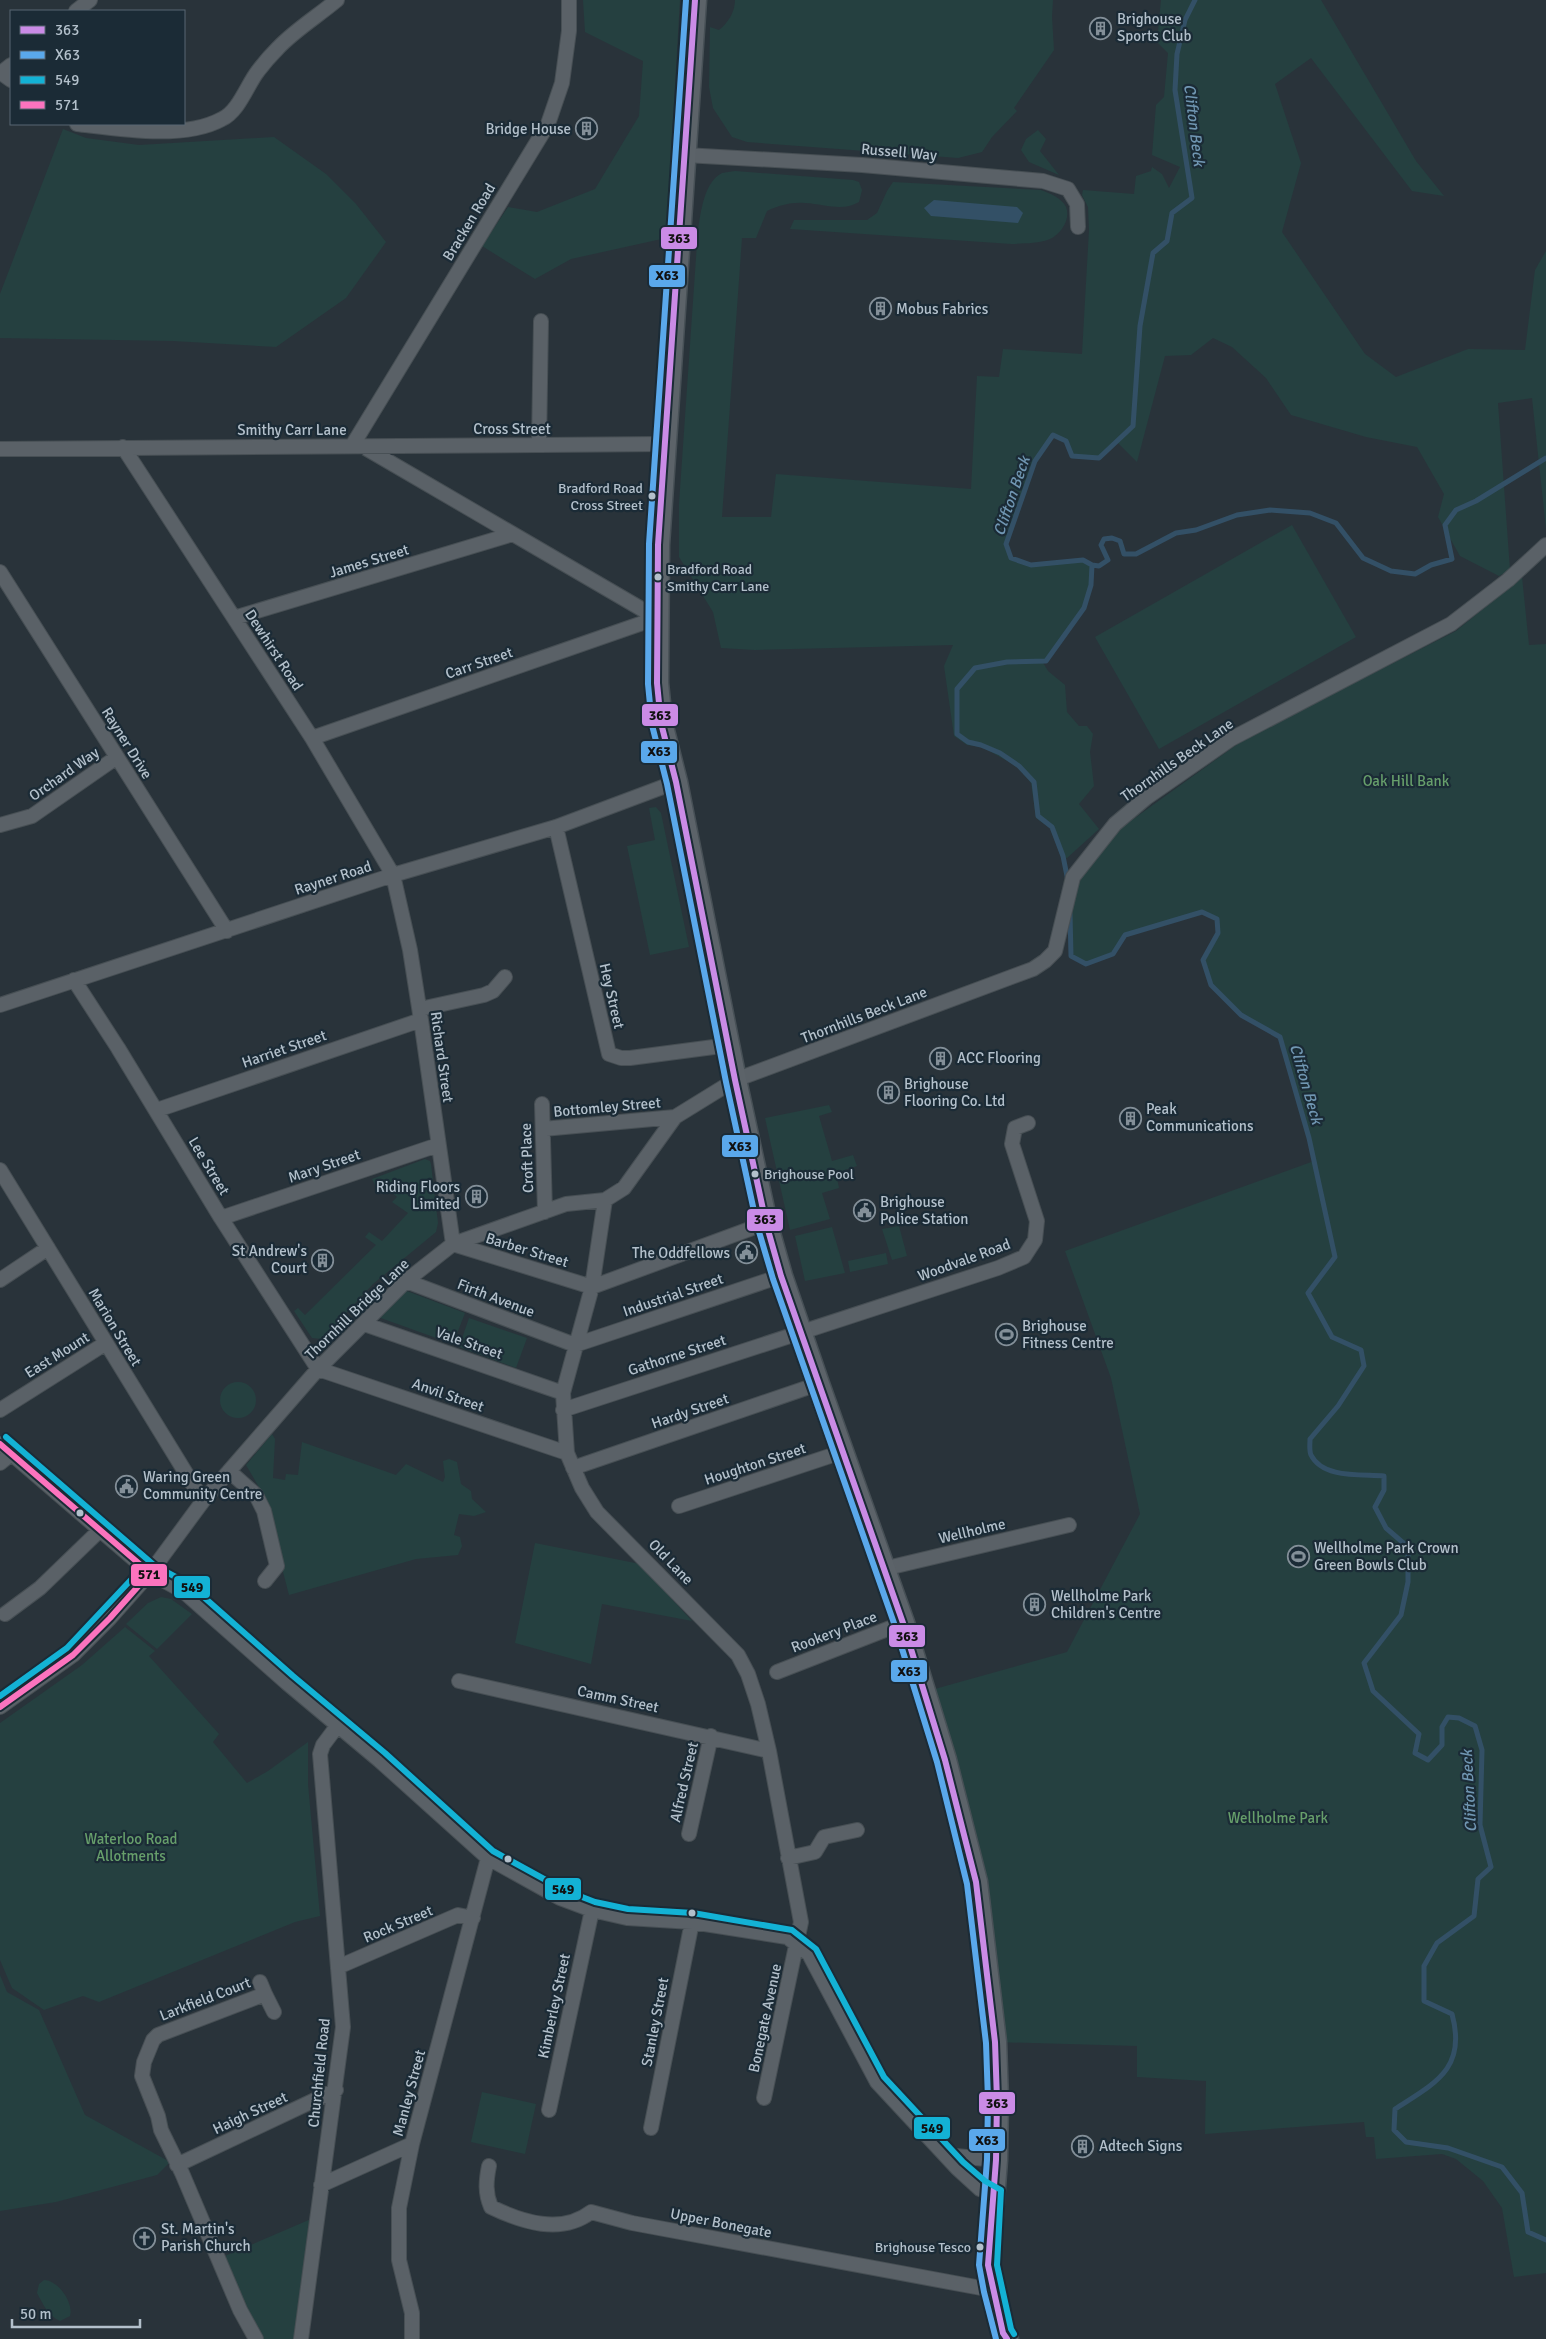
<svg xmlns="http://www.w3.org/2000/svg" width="1546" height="2339" font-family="Signika,sans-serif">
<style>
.green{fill:#254040}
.water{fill:#335066}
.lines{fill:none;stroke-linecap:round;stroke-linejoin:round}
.stream{stroke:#335066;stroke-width:5}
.minor-casing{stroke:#474f54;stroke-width:16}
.primary-casing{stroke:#475056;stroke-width:25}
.minor{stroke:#5a6167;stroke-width:14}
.primary{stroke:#5c6369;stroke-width:22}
.bus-1-casing{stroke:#1b2b36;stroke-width:10}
.bus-2-casing{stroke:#1b2b36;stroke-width:10}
.bus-3-casing{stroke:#1b2b36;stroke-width:10}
.bus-4-casing{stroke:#1b2b36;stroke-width:10}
.bus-1{stroke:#ca8be6;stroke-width:6}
.bus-2{stroke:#5aa8eb;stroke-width:6}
.bus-3{stroke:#13b2d5;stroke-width:6}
.bus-4{stroke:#fc73be;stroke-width:6}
.bus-dot{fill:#b3c0cb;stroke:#1b2b36;stroke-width:2}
.labels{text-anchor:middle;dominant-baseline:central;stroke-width:4.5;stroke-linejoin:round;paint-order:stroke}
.bus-label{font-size:14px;fill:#b3c0cb;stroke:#1b2b36;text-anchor:end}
.poi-label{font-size:15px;fill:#b3c0cb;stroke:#1b2b36;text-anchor:start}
.street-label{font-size:15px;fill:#b3c0cb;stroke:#1b2b36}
.park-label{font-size:15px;fill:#679f6b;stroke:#1b2b36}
.water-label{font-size:16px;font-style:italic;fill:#7096b2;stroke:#1b2b36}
.line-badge{stroke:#1b2b36;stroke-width:2}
.pale-badge-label{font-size:14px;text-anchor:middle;font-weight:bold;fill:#111}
</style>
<rect width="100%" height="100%" fill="#29333a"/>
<!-- green -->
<path class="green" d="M583,0H680L666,238L571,259L535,279L482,246L508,207L537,212L595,189L639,116L643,61L585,32Z
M735,0H1053L1052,17L1054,50L1014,108L1017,111L992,137L982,152L958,158L747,142L732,137L713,108L709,87L710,27L719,30C728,23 735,12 735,0Z
M1161,0H1321L1416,161L1444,196L1412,191L1311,58L1275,84L1301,163L1282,232L1365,354L1396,377L1468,349L1525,350L1535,270L1546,251V529L1532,398L1498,403L1510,570L1499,576L1460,556L1438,517L1444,494L1417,447L1366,437L1291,415L1266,378L1232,347L1213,338L1191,355L1165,356L1137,462L1118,443L1099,458L1072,456L1066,441L1053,435L1035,461L1006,544L1011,558L1031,565L1083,560L1092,565L1091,585L1084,608L1046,661H1042L1048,671L1065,685L1067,712L1079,726H1087L1093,734L1090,752L1094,786L1079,804L1099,829L1067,858L1061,857L1050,828L1036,818L1031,783L1018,767L982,747L967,745L954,736L944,666L953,645L755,650L721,648L713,612L679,557V504L698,229C701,212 704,182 722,173C726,172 731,172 735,171L853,180L859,182L862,190L859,202C842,212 825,204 805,203C791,202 780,205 767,211L756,238H742L722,517H771L776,474L971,489L977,376L999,377L1003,349L1082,354L1089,230L1088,207L1082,195L1083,190L1134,194L1136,176L1151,171L1152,167L1162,174L1169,188L1180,167L1152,155L1156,105L1164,97L1168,53L1157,42Z
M63,129L86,138L139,145L274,137L326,174L356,204L386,242L346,298L276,347L173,341L0,338V294Z
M1038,130L1046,139L1040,151L1059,175L1029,162L1021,150L1026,139Z
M893,182L1041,190C1049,193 1062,198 1066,207C1071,219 1061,234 1050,239C1038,244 1024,243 1012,244L790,229L794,220H867L877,213L887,191Z
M1292,525L1356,637L1159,749L1095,637Z
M1522,577L1529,645L1546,644V2273L1514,2277L1502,2208L1483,2181L1456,2159L1442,2154L1376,2159L1374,2137H1366L1364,2122L1205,2134L1206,2081L1137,2077V2046L995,2042L976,1882L924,1692L1067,1652L1140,1514L1111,1378L1065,1251L1314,1161L1280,1037L1241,1015L1211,985L1203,960L1218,934L1217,919L1202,912L1125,935L1113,954L1086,964L1071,956L1069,899L1080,874L1100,846L1121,828L1246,738L1456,631Z
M656,807L661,813L689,947L650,955L627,846L655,840L649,808Z
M829,1105L832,1112L819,1116L832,1161L853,1155L857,1166L836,1173L839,1188L822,1193L830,1219L790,1230L765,1118Z
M425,1159L430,1161L431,1164L438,1223L436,1232L373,1284L322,1339L312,1338L294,1311L298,1308L305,1315L376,1245L365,1237L369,1232L382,1241L408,1213L392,1202L397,1197L381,1183L376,1187L372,1179Z
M899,1226L907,1256L892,1260L882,1229Z
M832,1227L845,1273L805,1281L795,1236Z
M886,1253L888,1264L850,1272L848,1261Z
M404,1290L465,1313L453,1344L378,1317Z
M469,1318L527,1338L516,1368L459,1347Z
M220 1400a18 18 0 1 1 36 0a18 18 0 1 1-36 0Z
M272,1434L275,1439L273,1478L285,1480L286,1474L298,1475L302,1442L396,1475L406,1464L443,1482L445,1477L443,1461L449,1459L457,1462L461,1484L471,1491L472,1499L486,1512L474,1516L459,1514L454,1535L460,1537L462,1546L458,1555L416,1559L289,1595L263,1494L246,1465Z
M535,1543L640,1564L692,1621L602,1604L591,1664L515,1643Z
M161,1597L171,1599L192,1614L157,1649L126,1624L148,1603Z
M125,1627L155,1651L149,1656L219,1734L213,1742L247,1783L268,1771L308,1742V1784L320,1916L295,1922L99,2002L83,1996L44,2010L12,1988L0,1960V1723L82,1665Z
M0,1975L7,1992L39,2010L85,2115L170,2162L157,2175L56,2202L0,2211Z
M482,2092L536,2104L525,2154L471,2142Z
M318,2216L301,2339H256L218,2259Z
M44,2280C58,2280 74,2303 70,2316L60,2321C48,2316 43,2304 37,2293L39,2284Z"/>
<!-- water -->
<path class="water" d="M934,200L1017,207L1023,213L1018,223L931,216L924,208Z"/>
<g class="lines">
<!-- stream -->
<path class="stream" d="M1092,565L1099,566L1108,560L1101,545L1104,539L1112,538L1120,541L1124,554H1136L1176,533L1196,530L1237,515L1270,510L1310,513L1336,523L1363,558L1391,571L1415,574L1431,565L1452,559L1445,525L1456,510L1476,501L1546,458
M1068,881L1063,856L1052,827L1038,816L1034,782L1019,766L1000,753L981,745L968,742L957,734V689L975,668L1007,662L1046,661L1084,608L1091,585L1092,565L1083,560L1031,565L1011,558L1006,544L1035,461L1053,435L1066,441L1072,456L1099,458L1133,426L1140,326L1153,253L1167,241L1172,213L1192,198L1175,90L1177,54L1185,20L1195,0
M1070,914L1071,956L1086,964L1113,954L1125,935L1202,912L1217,919L1218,933L1203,960L1211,985L1241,1015L1280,1037L1309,1138L1335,1257L1308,1293L1332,1337L1361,1350L1364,1366L1338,1406L1310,1439C1310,1444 1309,1451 1311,1455C1323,1479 1362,1474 1384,1476V1490L1375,1507L1386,1528L1408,1547V1582L1401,1615L1364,1663L1373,1691L1419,1734L1415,1753L1428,1760L1442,1745V1727L1448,1717L1459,1718L1475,1726L1482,1750L1480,1825L1491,1867L1478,1879L1474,1916L1437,1943L1424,1966V2001L1452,2014C1467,2069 1435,2083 1395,2109L1394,2130L1406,2142L1448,2148L1502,2167L1522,2193L1528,2232L1546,2240"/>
<defs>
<path id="minor" d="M76,11L90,0
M0,72L11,80
M1,73L11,65
M77,124C119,129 184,140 222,119C239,111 247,85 258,71C264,63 271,55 278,48C295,30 318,16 337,0
M685,155L862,165L1043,181L1068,189L1077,204L1078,227
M539,445L541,321
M352,446L548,124L562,83L569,31V0
M362,446L657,618
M123,447L312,738L393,875L410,950L421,1020L453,1244L592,1287L766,1223
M0,449L664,444
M0,572L227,931
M234,618L513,534
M312,738L657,618
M0,825L32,816L117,757
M556,827L609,1054L621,1058H630L729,1045
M74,980L118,1048L221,1218L318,1369L567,1453
M0,1005L393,875L556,827L676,782
M420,1009L484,995L493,991L505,977
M542,1104L545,1212
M157,1110L421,1020
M543,1129L675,1117
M0,1170L203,1501
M605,1200L592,1287L563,1393L567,1453L582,1488L597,1512L738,1655L748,1674L758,1704L769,1751L801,1922L764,2098
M221,1218L438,1145
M0,1280L48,1248
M406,1281L575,1345L781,1276
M364,1324L563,1393
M0,1410L106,1343
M563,1410L998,1268L1024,1257L1035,1240L1037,1221L1012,1144L1015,1128L1028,1123
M0,1444L150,1573L183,1591L287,1683L379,1760L488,1858L560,1898L592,1910L627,1918L692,1922L787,1937L809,1954L877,2082L957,2168L980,2189L993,2194
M0,1463L11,1454
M573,1468L818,1384
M229,1471L256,1495L264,1511L277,1566L265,1581
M679,1506L842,1452
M883,1569L1069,1525
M5,1614L40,1588L99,1531
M777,1672L903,1623
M459,1681L769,1751
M0,1707L73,1655L110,1618L150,1573L203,1501L318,1369L406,1281L453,1244L566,1204L605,1200L624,1188L675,1117L735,1080L1033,969L1045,961L1055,951L1073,877L1115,824L1146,798L1231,739L1451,624L1508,580L1546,545
M689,1834L711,1736
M788,1858L815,1852L824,1837L857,1830
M338,1967L458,1915L473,1918
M260,1982L265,1994
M549,2110L592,1910
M651,2128L692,1922
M946,2155L996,2160
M177,2165L336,2090
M489,2166C486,2181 485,2193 491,2207C522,2222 561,2235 591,2212L632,2223L992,2290
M321,2185L412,2144
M256,2339L240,2310L182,2173L161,2130L158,2116L142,2076L144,2062L153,2040L158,2035L265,1994L274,2012
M301,2339L343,2027L320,1754L323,1745L338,1725
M412,2339V2313L399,2260V2208L412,2144L488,1858"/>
<path id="primary" d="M695,0L658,545L657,683L661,723L676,782L735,1080L766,1223L781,1276L818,1384L903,1623L945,1760L976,1882L995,2042L997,2100L996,2160L988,2265L992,2290L1003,2333L1007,2339"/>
</defs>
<!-- minor casing -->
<use href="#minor" class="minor-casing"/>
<!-- primary casing -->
<use href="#primary" class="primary-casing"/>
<!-- minor -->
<use href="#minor" class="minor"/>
<!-- primary -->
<use href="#primary" class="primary"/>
<defs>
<path id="bus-1" d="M695,0L658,545L657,683L661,723L676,782L735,1080L766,1223L781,1276L903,1623L945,1760L976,1882L995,2042L997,2100L996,2160L988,2265L1003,2333L1007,2339"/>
<path id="bus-2" d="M686,0L649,544L648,684L652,725L667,784L726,1082L757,1225L773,1279L895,1626L937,1762L967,1884L986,2043L988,2100L987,2160L979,2265L984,2292L996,2339"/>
<path id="bus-3" d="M6,1437L155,1566L189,1584L293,1676L385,1753L493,1851L564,1890L595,1902L628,1909L693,1913L792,1930L816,1949L884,2077L963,2162L985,2181L1001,2190L997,2265L1011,2329L1014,2334
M0,1696L67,1648L143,1567"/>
<path id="bus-4" d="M0,1444L150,1573L110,1618L73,1655L0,1707"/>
</defs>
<!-- bus-1 casing -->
<use href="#bus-1" class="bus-1-casing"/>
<!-- bus-2 casing -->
<use href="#bus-2" class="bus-2-casing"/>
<!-- bus-3 casing -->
<use href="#bus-3" class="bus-3-casing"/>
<!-- bus-4 casing -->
<use href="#bus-4" class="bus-4-casing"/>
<!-- bus-1 -->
<use href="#bus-1" class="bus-1"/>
<!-- bus-2 -->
<use href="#bus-2" class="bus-2"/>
<!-- bus-3 -->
<use href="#bus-3" class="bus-3"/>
<!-- bus-4 -->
<use href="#bus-4" class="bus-4"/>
</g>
<!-- icons -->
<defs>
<symbol id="building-ring" viewBox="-11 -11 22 22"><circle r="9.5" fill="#1b2b36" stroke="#838f98" stroke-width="1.5"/><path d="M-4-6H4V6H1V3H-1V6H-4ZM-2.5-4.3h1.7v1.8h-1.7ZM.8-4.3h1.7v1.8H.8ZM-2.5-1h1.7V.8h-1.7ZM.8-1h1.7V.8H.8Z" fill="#838f98"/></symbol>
<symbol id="civic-ring" viewBox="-11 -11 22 22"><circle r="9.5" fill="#1b2b36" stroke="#838f98" stroke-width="1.5"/><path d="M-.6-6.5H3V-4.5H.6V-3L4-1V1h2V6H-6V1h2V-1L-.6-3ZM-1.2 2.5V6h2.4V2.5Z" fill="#838f98"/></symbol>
<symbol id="stadium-ring" viewBox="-11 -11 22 22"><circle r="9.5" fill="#1b2b36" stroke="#838f98" stroke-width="1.5"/><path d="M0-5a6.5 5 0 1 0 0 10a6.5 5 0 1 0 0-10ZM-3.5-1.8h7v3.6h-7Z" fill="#838f98"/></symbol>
<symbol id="church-ring" viewBox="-11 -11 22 22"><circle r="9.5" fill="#1b2b36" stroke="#838f98" stroke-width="1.5"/><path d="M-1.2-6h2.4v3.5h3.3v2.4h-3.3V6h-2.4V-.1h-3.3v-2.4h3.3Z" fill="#838f98"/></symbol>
</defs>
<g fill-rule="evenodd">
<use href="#building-ring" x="1088" y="16" width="25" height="25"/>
<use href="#building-ring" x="574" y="116" width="25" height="25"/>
<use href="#building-ring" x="868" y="296" width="25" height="25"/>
<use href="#building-ring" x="928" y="1046" width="25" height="25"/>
<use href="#building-ring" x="876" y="1080" width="25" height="25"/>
<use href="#building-ring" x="1118" y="1106" width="25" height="25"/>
<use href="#building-ring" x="464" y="1184" width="25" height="25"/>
<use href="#civic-ring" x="852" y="1198" width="25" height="25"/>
<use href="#civic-ring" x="734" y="1240" width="25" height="25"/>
<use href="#building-ring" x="310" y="1248" width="25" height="25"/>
<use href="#stadium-ring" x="994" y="1322" width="25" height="25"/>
<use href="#civic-ring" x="114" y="1474" width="25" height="25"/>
<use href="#stadium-ring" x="1286" y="1544" width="25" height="25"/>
<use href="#building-ring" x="1022" y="1592" width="25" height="25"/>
<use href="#building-ring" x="1070" y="2134" width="25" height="25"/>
<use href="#church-ring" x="132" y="2226" width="25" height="25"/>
</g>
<!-- markers -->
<g class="bus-dot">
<circle cx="652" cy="496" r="4.5"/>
<circle cx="658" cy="577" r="4.5"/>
<circle cx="755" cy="1174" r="4.5"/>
<circle cx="80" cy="1513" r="4.5"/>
<circle cx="508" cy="1859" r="4.5"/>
<circle cx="692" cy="1913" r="4.5"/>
<circle cx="980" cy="2247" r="4.5"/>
</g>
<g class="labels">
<!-- bus labels -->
<g class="bus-label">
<text x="643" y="488">Bradford Road<tspan x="643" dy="17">Cross Street</tspan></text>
<text x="667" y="569" text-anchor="start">Bradford Road<tspan x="667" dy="17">Smithy Carr Lane</tspan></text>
<text x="764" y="1174" text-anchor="start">Brighouse Pool</text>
<text x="971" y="2247">Brighouse Tesco</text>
</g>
<!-- poi labels -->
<g class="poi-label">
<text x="1117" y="19">Brighouse<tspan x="1117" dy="17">Sports Club</tspan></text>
<text x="571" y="129" text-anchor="end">Bridge House</text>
<text x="896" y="309">Mobus Fabrics</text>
<text x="957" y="1058">ACC Flooring</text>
<text x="904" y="1084">Brighouse<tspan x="904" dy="17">Flooring Co. Ltd</tspan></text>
<text x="1146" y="1109">Peak<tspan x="1146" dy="17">Communications</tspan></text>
<text x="460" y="1187" text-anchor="end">Riding Floors<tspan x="460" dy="17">Limited</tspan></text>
<text x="880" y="1202">Brighouse<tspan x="880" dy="17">Police Station</tspan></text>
<text x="307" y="1251" text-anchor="end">St Andrew's<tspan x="307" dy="17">Court</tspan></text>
<text x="730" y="1253" text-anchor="end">The Oddfellows</text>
<text x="1022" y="1326">Brighouse<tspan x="1022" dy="17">Fitness Centre</tspan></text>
<text x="143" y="1477">Waring Green<tspan x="143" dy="17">Community Centre</tspan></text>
<text x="1314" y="1548">Wellholme Park Crown<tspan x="1314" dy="17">Green Bowls Club</tspan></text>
<text x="1051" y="1596">Wellholme Park<tspan x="1051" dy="17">Children's Centre</tspan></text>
<text x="1099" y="2146">Adtech Signs</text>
<text x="161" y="2229">St. Martin's<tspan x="161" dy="17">Parish Church</tspan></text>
</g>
<!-- street labels -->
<g class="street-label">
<text transform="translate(899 152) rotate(5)">Russell Way</text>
<text transform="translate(469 222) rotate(-59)">Bracken Road</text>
<text x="512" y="429">Cross Street</text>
<text x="292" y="430">Smithy Carr Lane</text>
<text transform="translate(369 561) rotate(-17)">James Street</text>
<text transform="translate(274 650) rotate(57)">Dewhirst Road</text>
<text transform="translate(479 663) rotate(-19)">Carr Street</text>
<text transform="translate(127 743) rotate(58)">Rayner Drive</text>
<text transform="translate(1177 760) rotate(-35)">Thornhills Beck Lane</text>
<text transform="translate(64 774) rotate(-35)">Orchard Way</text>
<text transform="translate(333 878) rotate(-18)">Rayner Road</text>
<text transform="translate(612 996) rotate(77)">Hey Street</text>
<text transform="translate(864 1015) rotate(-21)">Thornhills Beck Lane</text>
<text transform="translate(284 1049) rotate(-19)">Harriet Street</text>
<text transform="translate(442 1057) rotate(82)">Richard Street</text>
<text transform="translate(607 1107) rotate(-5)">Bottomley Street</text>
<text transform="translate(527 1158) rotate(-92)">Croft Place</text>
<text transform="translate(209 1166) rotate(59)">Lee Street</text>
<text transform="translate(324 1166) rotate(-19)">Mary Street</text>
<text transform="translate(527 1250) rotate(17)">Barber Street</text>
<text transform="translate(964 1260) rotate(-20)">Woodvale Road</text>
<text transform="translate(673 1295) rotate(-19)">Industrial Street</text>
<text transform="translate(496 1298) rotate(21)">Firth Avenue</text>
<text transform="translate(357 1309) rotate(-44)">Thornhill Bridge Lane</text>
<text transform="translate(115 1327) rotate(59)">Marion Street</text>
<text transform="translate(469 1343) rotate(19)">Vale Street</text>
<text transform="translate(57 1355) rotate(-32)">East Mount</text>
<text transform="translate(677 1355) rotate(-18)">Gathorne Street</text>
<text transform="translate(448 1395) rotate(19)">Anvil Street</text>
<text transform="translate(690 1411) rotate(-19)">Hardy Street</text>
<text transform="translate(755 1464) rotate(-18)">Houghton Street</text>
<text transform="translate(972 1531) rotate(-13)">Wellholme</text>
<text transform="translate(671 1562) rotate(46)">Old Lane</text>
<text transform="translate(834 1632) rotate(-21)">Rookery Place</text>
<text transform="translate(618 1699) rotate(12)">Camm Street</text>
<text transform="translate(684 1782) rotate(-77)">Alfred Street</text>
<text transform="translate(398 1924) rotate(-23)">Rock Street</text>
<text transform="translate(205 1999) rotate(-21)">Larkfield Court</text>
<text transform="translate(554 2006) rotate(-78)">Kimberley Street</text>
<text transform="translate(765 2018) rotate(-78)">Bonegate Avenue</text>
<text transform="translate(655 2022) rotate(-79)">Stanley Street</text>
<text transform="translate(319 2073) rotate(-84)">Churchfield Road</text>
<text transform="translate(409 2093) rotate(-75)">Manley Street</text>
<text transform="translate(250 2113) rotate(-25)">Haigh Street</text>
<text transform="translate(721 2223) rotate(11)">Upper Bonegate</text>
</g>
<!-- park labels -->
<g class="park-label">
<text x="1406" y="781">Oak Hill Bank</text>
<text x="1278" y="1818">Wellholme Park</text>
<text x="131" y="1839">Waterloo Road<tspan x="131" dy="17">Allotments</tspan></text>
</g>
<!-- water labels -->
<g class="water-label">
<text transform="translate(1194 125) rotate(83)">Clifton Beck</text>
<text transform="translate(1012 496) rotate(-71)">Clifton Beck</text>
<text transform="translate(1306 1084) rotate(74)">Clifton Beck</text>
<text transform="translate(1469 1791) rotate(-93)">Clifton Beck</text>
</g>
</g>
<g class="line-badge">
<rect x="660" y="226" width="38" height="24" rx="5" fill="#ca8be6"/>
<rect x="648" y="264" width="38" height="24" rx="5" fill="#5aa8eb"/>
<rect x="641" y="703" width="38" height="24" rx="5" fill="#ca8be6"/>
<rect x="640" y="740" width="38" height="24" rx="5" fill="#5aa8eb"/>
<rect x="721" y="1134" width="38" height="24" rx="5" fill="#5aa8eb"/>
<rect x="746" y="1208" width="38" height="24" rx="5" fill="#ca8be6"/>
<rect x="130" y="1563" width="38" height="24" rx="5" fill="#fc73be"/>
<rect x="173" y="1575" width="38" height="24" rx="5" fill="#13b2d5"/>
<rect x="888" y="1624" width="38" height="24" rx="5" fill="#ca8be6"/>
<rect x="890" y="1659" width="38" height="24" rx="5" fill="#5aa8eb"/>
<rect x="544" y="1877" width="38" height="24" rx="5" fill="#13b2d5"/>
<rect x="978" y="2091" width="38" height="24" rx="5" fill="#ca8be6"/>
<rect x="913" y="2116" width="38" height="24" rx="5" fill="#13b2d5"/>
<rect x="968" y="2128" width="38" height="24" rx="5" fill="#5aa8eb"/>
</g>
<g class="pale-badge-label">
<text x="679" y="243">363</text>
<text x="667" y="280">X63</text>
<text x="660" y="720">363</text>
<text x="659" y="756">X63</text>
<text x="740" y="1151">X63</text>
<text x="765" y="1224">363</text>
<text x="149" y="1579">571</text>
<text x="192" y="1592">549</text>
<text x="907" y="1641">363</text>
<text x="909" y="1676">X63</text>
<text x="563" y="1894">549</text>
<text x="997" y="2108">363</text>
<text x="932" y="2133">549</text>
<text x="987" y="2145">X63</text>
</g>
<!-- legend -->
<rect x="10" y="10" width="175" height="115" fill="#1b2b36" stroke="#586772"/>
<rect x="20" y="26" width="25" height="8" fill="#ca8be6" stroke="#586772"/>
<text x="55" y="35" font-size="15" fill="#b3c0cb">363</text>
<rect x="20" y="51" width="25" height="8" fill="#5aa8eb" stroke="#586772"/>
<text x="55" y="60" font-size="15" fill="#b3c0cb">X63</text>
<rect x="20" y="76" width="25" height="8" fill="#13b2d5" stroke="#586772"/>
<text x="55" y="85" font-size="15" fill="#b3c0cb">549</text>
<rect x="20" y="101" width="25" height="8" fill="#fc73be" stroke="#586772"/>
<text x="55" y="110" font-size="15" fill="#b3c0cb">571</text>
<!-- scale -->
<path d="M12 2319v8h128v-8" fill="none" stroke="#b3c0cb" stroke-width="2.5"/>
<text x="20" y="2319" font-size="15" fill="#b3c0cb" stroke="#1b2b36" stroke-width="4" paint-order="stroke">50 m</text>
</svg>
